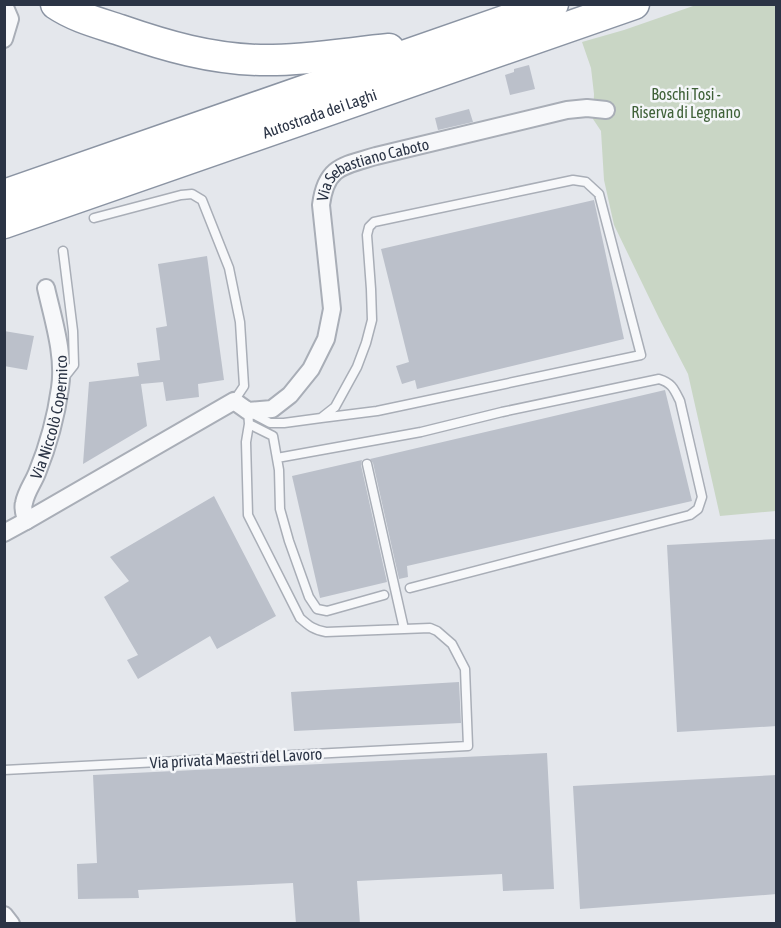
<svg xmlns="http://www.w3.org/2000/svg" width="781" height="928" font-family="'Asap Condensed',sans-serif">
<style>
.green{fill:#c9d6c5}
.building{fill:#bbc0ca}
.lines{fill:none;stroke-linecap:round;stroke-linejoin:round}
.service-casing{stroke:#a9aeb7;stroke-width:11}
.minor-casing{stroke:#a9aeb7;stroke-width:20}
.motorway-casing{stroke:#8b94a3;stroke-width:33}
.service{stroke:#f7f8fa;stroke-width:8}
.minor{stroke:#f7f8fa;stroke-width:16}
.motorway{stroke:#fff;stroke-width:30}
.labels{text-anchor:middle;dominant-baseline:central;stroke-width:5;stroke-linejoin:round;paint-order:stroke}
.park-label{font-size:16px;fill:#3f6138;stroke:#f4f6f9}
.street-label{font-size:16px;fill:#2b3445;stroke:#f4f6f9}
</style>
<rect width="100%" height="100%" fill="#e4e7ec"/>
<!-- green -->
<path class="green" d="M696,5H776V511L720,516L688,374L659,318L614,225L604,180L601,131L593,119L594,94L591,68L582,42L624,30Z"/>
<!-- building -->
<path class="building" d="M529,65L535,89L510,95L505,75L514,72V69Z
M469,109L473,122L438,130L435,118Z
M594,200L624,339L417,389L415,380L402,384L396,366L409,362L381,249Z
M207,256L224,380L198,384L199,397L166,401L163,382L141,384L147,426L83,464L89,382L139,376L137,363L160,360L156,328L167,326L158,264Z
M4,331L34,336L27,370L4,366Z
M665,390L692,501L407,566L408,577L399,579L373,463L370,459Z
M362,460L361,465L387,582L320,598L292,476Z
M214,496L276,616L217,649L210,636L138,679L127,660L138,655L104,597L129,581L110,557Z
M777,539V726L677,732L667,545Z
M459,682L461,723L294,731L291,692Z
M547,753L554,889L503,891L502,874L357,881L360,924H296L293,883L138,890L139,898L78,899L77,864L97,863L93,775Z
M777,775V894L580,909L573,786Z"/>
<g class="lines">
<defs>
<path id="service" d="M94,218L181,195L192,194L202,200L229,268L240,322L244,386L234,401
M63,251L73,331L74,365L63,379
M253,414L270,423H284L321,418L335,407L357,367L366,343L372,320L371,289L367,235L369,227L374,222L573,180L586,182L599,194L641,355L377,411L321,418
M249,424L273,436L279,470L280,509L289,541L309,597L317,609L327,611L384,595
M277,458L421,432L502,412L659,379C672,383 674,389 680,401L702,497L698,509L690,515L410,588
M367,464L404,629
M4,770L468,746L465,669L452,644L437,631L430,628L326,632C314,630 309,626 300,618L248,515L246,442L249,424L248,411"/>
<g id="minor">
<path d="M4,5L10,19L4,39"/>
<path id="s1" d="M26,521L234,401L248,411L272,409L290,395L311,369L326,339L332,309L321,205C326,166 343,166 376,156L567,110L587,108L606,110"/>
<path id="s2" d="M4,533L26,521C25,515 22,508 24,503C26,492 33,483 37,473C48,446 56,417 60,388C65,356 53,319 46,288"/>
<path d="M4,915L11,924"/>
</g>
<g id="motorway">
<path d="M56,4C75,17 99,23 120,30C166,46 211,59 260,60C301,61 348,53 389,49"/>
<path d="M4,195L553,4"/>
<path id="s3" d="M4,223L634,4"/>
</g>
</defs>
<!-- service casing -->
<use href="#service" class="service-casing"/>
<!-- minor casing -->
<use href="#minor" class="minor-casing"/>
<!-- motorway casing -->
<use href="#motorway" class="motorway-casing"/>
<!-- service -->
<use href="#service" class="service"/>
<!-- minor -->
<use href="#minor" class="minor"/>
<!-- motorway -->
<use href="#motorway" class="motorway"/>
</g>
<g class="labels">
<!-- park labels -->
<g class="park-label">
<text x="686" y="94">Boschi Tosi -<tspan x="686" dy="18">Riserva di Legnano</tspan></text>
</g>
<!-- street labels -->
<g class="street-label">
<text stroke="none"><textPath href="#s3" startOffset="334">Autostrada dei Laghi</textPath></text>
<text stroke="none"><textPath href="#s1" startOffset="576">Via Sebastiano Caboto</textPath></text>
<text stroke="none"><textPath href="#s2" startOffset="134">Via Niccolò Copernico</textPath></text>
<text transform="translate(236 758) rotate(-3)">Via privata Maestri del Lavoro</text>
</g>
</g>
<!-- border -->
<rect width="781" height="928" fill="none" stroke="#2b3445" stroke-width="12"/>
</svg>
